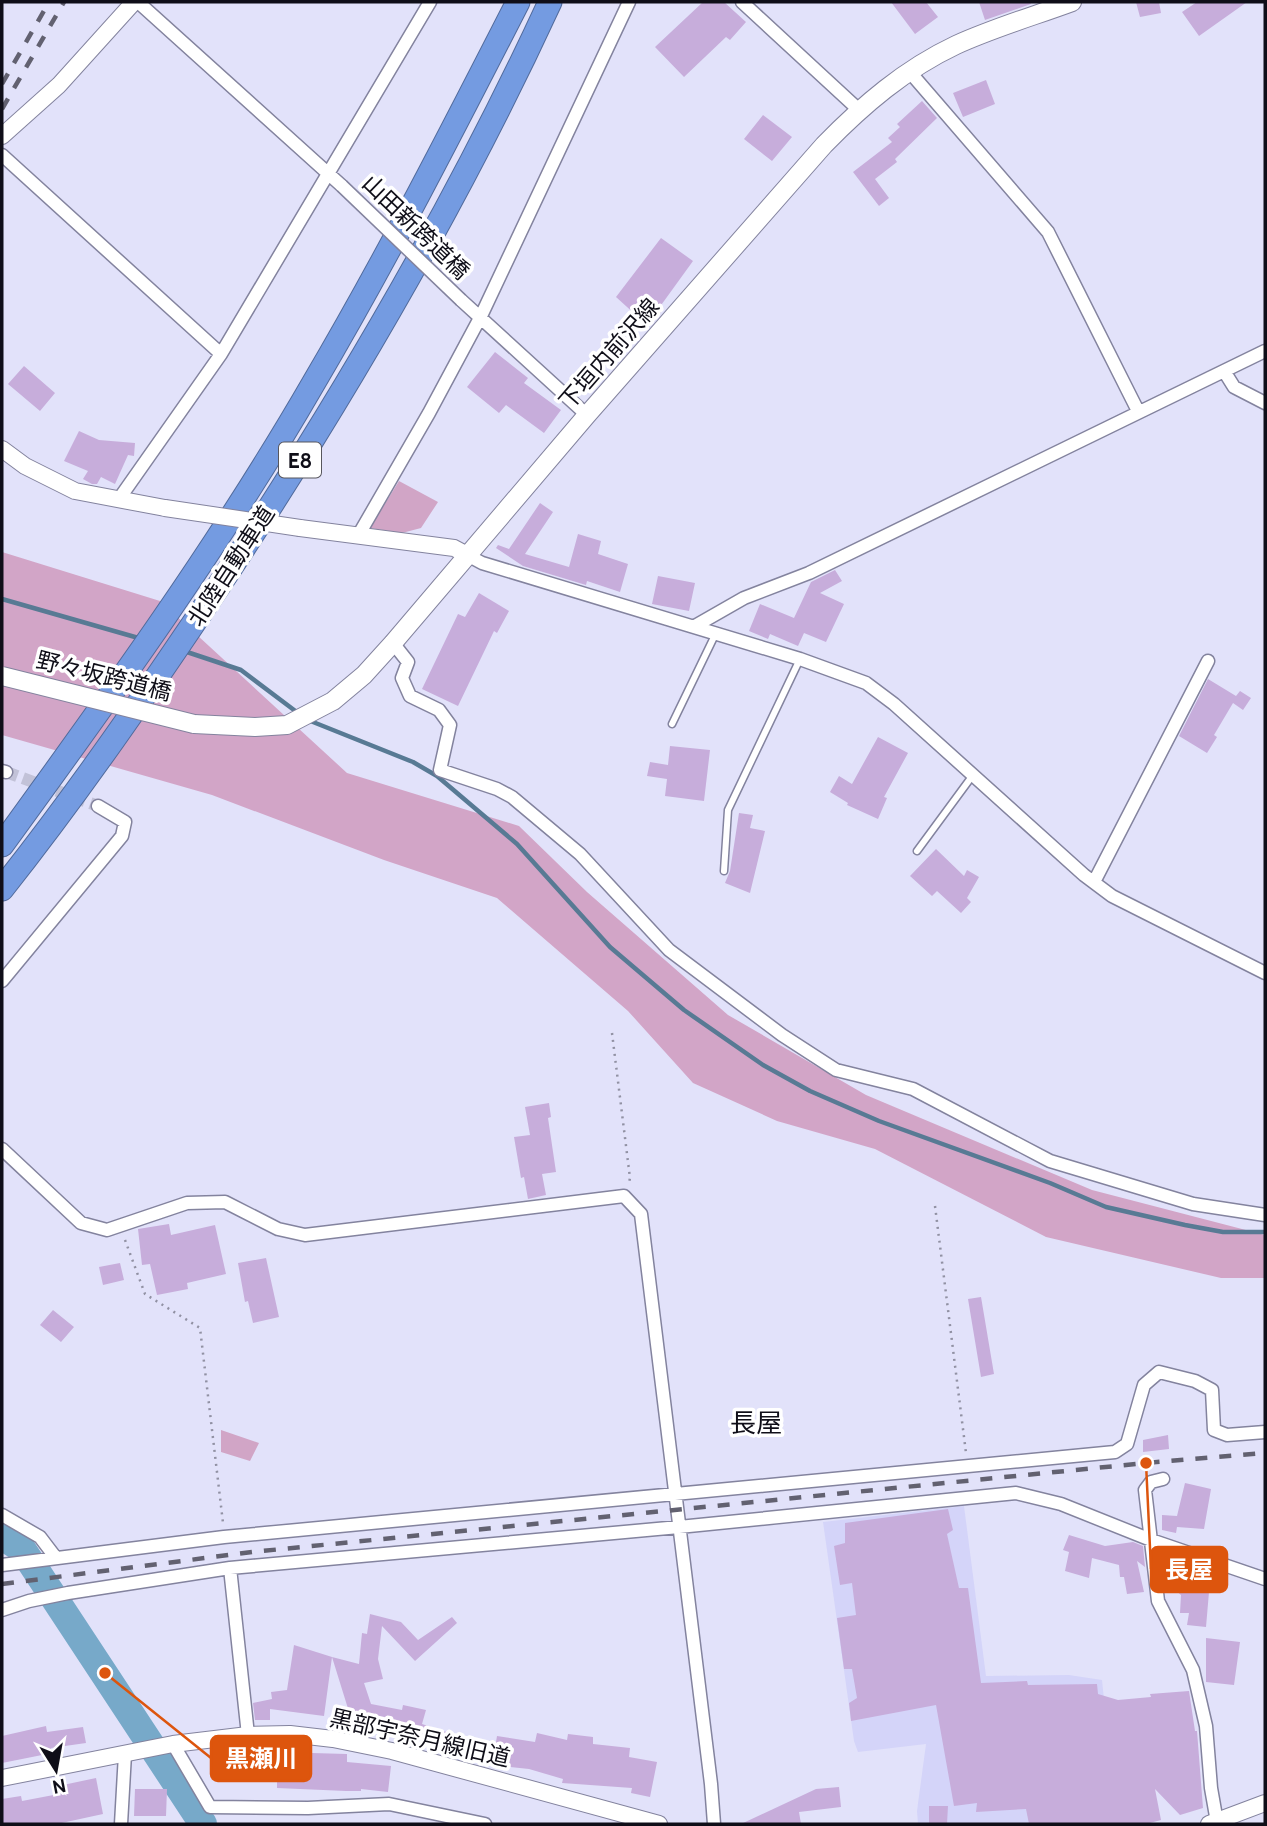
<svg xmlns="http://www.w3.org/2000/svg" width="1267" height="1826" font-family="Cabin,'Noto Sans JP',sans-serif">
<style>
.built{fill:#d4d4f9}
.green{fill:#d1a5c6}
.forest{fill:#d2a5c7}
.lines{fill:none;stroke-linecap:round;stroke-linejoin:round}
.stream{stroke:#587a94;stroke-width:4.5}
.river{stroke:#77a9c9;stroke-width:28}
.building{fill:#c7addb}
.minor-tunnel{stroke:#c2c2d8;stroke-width:12;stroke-dasharray:12 6;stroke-linecap:butt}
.service-casing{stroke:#83839e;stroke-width:9}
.minor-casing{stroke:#83839e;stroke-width:15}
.tertiary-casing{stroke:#83839e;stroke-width:18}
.secondary-casing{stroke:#83839e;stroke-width:20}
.motorway-casing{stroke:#516a9b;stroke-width:25}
.path{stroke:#9191a3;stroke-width:2.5;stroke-dasharray:2 5;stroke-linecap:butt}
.service{stroke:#fff;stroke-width:6}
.minor{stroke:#fff;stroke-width:12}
.tertiary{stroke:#fff;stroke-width:16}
.secondary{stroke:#fff;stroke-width:18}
.motorway{stroke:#749be1;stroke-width:23}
.rail{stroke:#626170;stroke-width:4.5;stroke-dasharray:12 12;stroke-linecap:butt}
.minor-bridge-casing{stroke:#83839e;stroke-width:15;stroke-linecap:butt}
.tertiary-bridge-casing{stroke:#83839e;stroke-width:18;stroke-linecap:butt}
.secondary-bridge-casing{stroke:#83839e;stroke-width:20;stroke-linecap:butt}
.minor-bridge{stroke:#fff;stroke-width:12}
.tertiary-bridge{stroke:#fff;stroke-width:16}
.secondary-bridge{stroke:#fff;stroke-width:18}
.labels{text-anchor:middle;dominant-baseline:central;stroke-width:7;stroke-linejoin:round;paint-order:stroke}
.shield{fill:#fff;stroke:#57565d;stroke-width:2}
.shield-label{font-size:21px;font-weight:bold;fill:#0f0e18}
.street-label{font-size:23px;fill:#0f0e18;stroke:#fff}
.quarter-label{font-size:26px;fill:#0f0e18;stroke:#fff}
.leader{fill:none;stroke:#dd550d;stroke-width:2.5}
.callout-dot{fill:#dd550d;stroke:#fff;stroke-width:2.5}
.callout{fill:#dd550d;stroke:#dd550d;stroke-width:2.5}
.callout-label{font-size:24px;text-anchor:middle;font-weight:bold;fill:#fff}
</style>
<rect width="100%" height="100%" fill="#e2e2fa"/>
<!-- built -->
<path class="built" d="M964,1506L986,1676L1069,1675L1102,1680L1113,1786L1111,1824H918L917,1811L926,1744L858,1752L854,1741L823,1522Z"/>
<!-- green -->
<path class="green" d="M399,481L438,502L421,528L402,533L370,528Z
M221,1430L259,1443L250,1461L221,1452Z"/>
<!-- forest -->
<path class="forest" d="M2,552L160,601L347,773L519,826L587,892L728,1015L866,1095L1092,1190L1265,1235V1278H1221L1046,1237L875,1149L777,1121L693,1083L628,1011L497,898L384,860L212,795L2,735Z"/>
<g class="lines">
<!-- stream -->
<path class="stream" d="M2,599L142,639
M184,651L241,670L298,713
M308,720L413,762L437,776L517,844L610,947L684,1010L763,1065L810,1091L879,1121L1050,1183L1106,1207L1185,1225L1223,1232H1265"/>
<!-- river -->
<path class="river" d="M2,1536L22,1549L203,1824"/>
</g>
<!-- building -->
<path class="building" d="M703,2H724L746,22L730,40L726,37L684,77L655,47Z
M891,2H926L938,17L915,34Z
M979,2H1030L1031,4L985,20Z
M1136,2H1159L1161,13L1140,17Z
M1197,2H1247L1199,36L1182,12Z
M986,80L995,104L963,117L953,93Z
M922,101L937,118L895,159L897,162L875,179L889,198L879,206L853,172L892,142L888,138L900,127L897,124Z
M763,115L792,137L772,161L744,139Z
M661,238L693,261L659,308L662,311L648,326L616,297Z
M495,352L528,378L524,383L561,410L544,433L506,405L499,413L467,387Z
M24,366L55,393L40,411L8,384Z
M79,431L99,440L135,443L134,456L128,455L115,484L101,477L97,484H92L83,479L88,471L64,461Z
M540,503L553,512L525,554L569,567L578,534L601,541L598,554L628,564L620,592L587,581L586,585L523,566L496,548L498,545L509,549Z
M835,570L842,581L820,593L844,604L826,642L804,633L798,646L770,634L768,639L749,631L760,604L794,618L811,582Z
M658,576L695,583L689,611L652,604Z
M479,593L509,611L497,633L494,631L458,706L422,689L458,614L465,617Z
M1208,679L1236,696L1240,691L1251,698L1243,710L1233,703L1214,735L1217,737L1207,753L1179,736Z
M878,737L908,753L884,797L887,798L878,819L847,805L848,803L830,792L839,776L852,784Z
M670,746L710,750L704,801L665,796L667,779L647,776L650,762L668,765Z
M739,813L753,815L750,828L765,831L750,893L725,883L730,871Z
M936,849L964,876L967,870L979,877L967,898L971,902L961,913L937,891L932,896L910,876Z
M549,1103L551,1117L548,1118L556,1172L542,1174L546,1195L528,1199L524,1177L521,1178L514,1137L530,1135L525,1107Z
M169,1224L171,1235L215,1225L226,1274L187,1283L188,1289L157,1295L150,1264L142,1265L138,1229Z
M266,1258L279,1317L253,1323L248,1301L245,1302L238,1263Z
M120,1263L124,1280L103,1285L99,1267Z
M981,1297L994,1374L981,1377L968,1299Z
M53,1310L74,1327L61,1342L40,1325Z
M1168,1435L1169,1449L1143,1452V1440Z
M1185,1483L1211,1489L1204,1529L1177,1527L1176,1533L1162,1530V1515L1177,1516Z
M948,1509L953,1530L947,1534L959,1588H968L981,1683L1027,1681L1028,1685L1097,1684L1098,1694L1118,1700L1151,1697L1150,1694L1189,1691L1195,1731H1197L1203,1808L1180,1815L1155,1789L1161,1820L1146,1824H1029L1026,1809L976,1812L977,1803L954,1806L936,1705L851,1721L849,1703L857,1698L852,1669H844L837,1618L856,1615L852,1583L840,1585L834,1546L845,1543V1523Z
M1069,1535L1105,1546L1133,1542L1143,1546L1145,1567L1137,1561L1144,1592L1127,1594L1124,1577H1120L1119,1565L1092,1558L1089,1578L1065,1571L1069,1552L1063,1550Z
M1176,1558L1185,1561L1198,1571L1216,1574L1214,1593L1209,1592L1206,1627L1187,1625L1189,1613H1180L1181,1595L1165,1582L1164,1575Z
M370,1614L401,1622L418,1640L452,1617L457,1623L415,1661L382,1626L378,1659L383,1679L364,1683L371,1704L402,1710L403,1705L426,1710L422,1724L495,1748L497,1736L535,1742L537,1733L567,1740L568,1734L593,1737V1744L630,1748L629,1757L657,1762L650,1797L631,1793L632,1788L562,1783L563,1779L529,1769L493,1765V1762L424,1741L348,1725L350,1715L332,1657L359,1664L362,1633L367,1634Z
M1206,1638L1240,1642L1234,1685L1206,1682Z
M294,1645L332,1657L324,1716L270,1709V1720H255L253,1703L272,1699L271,1692L287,1690Z
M46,1726L47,1732L83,1727L86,1743L51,1748L52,1753L2,1763V1736Z
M277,1752L347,1754V1762L391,1766L388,1792L361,1789V1791H346L277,1788Z
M96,1778L103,1814L57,1824H2V1799L21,1796L22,1801L64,1793L63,1785Z
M839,1787L841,1807L799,1812L801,1824H741L816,1789Z
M135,1789H167L166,1816H134Z
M929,1806H948L947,1824H929Z"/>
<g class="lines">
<!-- minor-tunnel -->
<path class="minor-tunnel" d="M6,772L98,806"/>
<defs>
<path id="service" d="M672,724L716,633
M917,851L973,775
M724,871L728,810L800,659"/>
<path id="minor" d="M138,2L342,186
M742,2L859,110
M909,71L1048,232L1138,411
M2,155L221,354
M461,300L587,415
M1224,371L1234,387L1265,403
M119,499L221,354L430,2
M358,536L429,413L481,316L629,2
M469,556L482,563L800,659L866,683L894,704L1084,875L1112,896L1265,973
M695,626L744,598L809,573L1265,351
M393,643L408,662L402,678L410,696L439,710L450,725L440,770L497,789L512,797L580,854L669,950L782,1035L836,1070L913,1089L1050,1161L1193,1204L1265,1215
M2,771L6,772
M1094,882L1208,661
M2,981L122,836L125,822L98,806
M2,1149L81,1223L107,1230L187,1203L225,1202L278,1229L305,1235L624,1196L641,1214L711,1784L714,1824
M1163,1479L1151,1482L1145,1490L1158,1601L1193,1670L1206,1726L1211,1788L1217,1822
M2,1515L40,1537L56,1558
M2,1565L224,1537L1115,1452L1127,1444L1144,1385L1159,1372L1195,1381L1212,1390L1214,1430L1227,1435L1265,1432
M230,1568L248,1735
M2,1610L29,1601L68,1593L230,1568L679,1527L1016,1493L1061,1504L1151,1540L1265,1579
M173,1744L210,1807L308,1808L389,1804L485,1824
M121,1824L125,1754"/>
<path id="tertiary" d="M2,136L59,85L134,2
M2,449L25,466L75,491L165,508
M300,528L454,548L469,556
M2,1778L173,1744L248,1735L290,1734L333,1739L392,1751L659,1824
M1209,1824L1265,1803"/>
<path id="secondary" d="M194,724L255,727L287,725L333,701L364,675L393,643L587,415L824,145C863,105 905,69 956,45C993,28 1034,16 1072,2"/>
<path id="motorway" d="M2,845C111,695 220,545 313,384C386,260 452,131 518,2
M2,889C79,792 149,690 218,587C342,400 456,206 550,2"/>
</defs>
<!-- service casing -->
<use href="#service" class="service-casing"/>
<!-- minor casing -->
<use href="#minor" class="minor-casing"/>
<!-- tertiary casing -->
<use href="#tertiary" class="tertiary-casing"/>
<!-- secondary casing -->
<use href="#secondary" class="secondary-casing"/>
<!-- motorway casing -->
<use href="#motorway" class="motorway-casing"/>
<!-- path -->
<path class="path" d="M612,1033L630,1178L629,1183
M935,1206L966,1453
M125,1240L145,1294L200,1328L223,1523"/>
<!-- service -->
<use href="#service" class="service"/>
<!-- minor -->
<use href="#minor" class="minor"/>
<!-- tertiary -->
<use href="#tertiary" class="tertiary"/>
<!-- secondary -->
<use href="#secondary" class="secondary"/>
<!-- motorway -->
<use href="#motorway" class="motorway"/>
<!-- rail -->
<path class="rail" d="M2,84L49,2
M2,109L64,2
M2,1584L252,1552L1146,1463L1265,1453"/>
<defs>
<path id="minor-bridge" d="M342,186L461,300"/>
<path id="tertiary-bridge" d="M165,508L300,528"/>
<path id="secondary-bridge" d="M2,676L194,724"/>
</defs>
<!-- minor-bridge casing -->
<use href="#minor-bridge" class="minor-bridge-casing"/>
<!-- tertiary-bridge casing -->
<use href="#tertiary-bridge" class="tertiary-bridge-casing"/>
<!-- secondary-bridge casing -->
<use href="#secondary-bridge" class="secondary-bridge-casing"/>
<!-- minor-bridge -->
<use href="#minor-bridge" class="minor-bridge"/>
<!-- tertiary-bridge -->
<use href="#tertiary-bridge" class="tertiary-bridge"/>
<!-- secondary-bridge -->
<use href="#secondary-bridge" class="secondary-bridge"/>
</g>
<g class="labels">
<!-- shield labels -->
<rect class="shield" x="279" y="442.5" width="42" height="35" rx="5"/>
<g class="shield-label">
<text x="300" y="460">E8</text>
</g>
<!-- street labels -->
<g class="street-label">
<text transform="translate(416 227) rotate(44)">山田新跨道橋</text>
<text transform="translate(609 354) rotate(-49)">下垣内前沢線</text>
<text transform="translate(231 566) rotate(-57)">北陸自動車道</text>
<text transform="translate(104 676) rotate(14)">野々坂跨道橋</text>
<text transform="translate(420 1738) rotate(13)">黒部宇奈月線旧道</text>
</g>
<!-- quarter labels -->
<g class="quarter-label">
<text x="756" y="1423">長屋</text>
</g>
</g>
<!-- callouts -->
<path class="leader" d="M1146 1463L1151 1569M105 1673L211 1758"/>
<g class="callout-dot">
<circle cx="1146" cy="1463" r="7"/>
<circle cx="105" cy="1673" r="7"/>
</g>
<g class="callout">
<rect x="1151" y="1547" width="76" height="45" rx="7"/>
<rect x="211" y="1736" width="100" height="45" rx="7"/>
</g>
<g class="callout-label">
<text x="1189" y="1578">長屋</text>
<text x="261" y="1767">黒瀬川</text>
</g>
<!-- border -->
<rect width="1267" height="1826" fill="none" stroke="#0f0e18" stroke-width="7"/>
<!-- north arrow -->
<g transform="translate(56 1770) rotate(169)" stroke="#ffffff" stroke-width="5" paint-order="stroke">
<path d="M0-5L12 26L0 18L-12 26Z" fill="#0f0e18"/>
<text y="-10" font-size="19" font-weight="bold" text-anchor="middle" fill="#0f0e18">N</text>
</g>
</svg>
